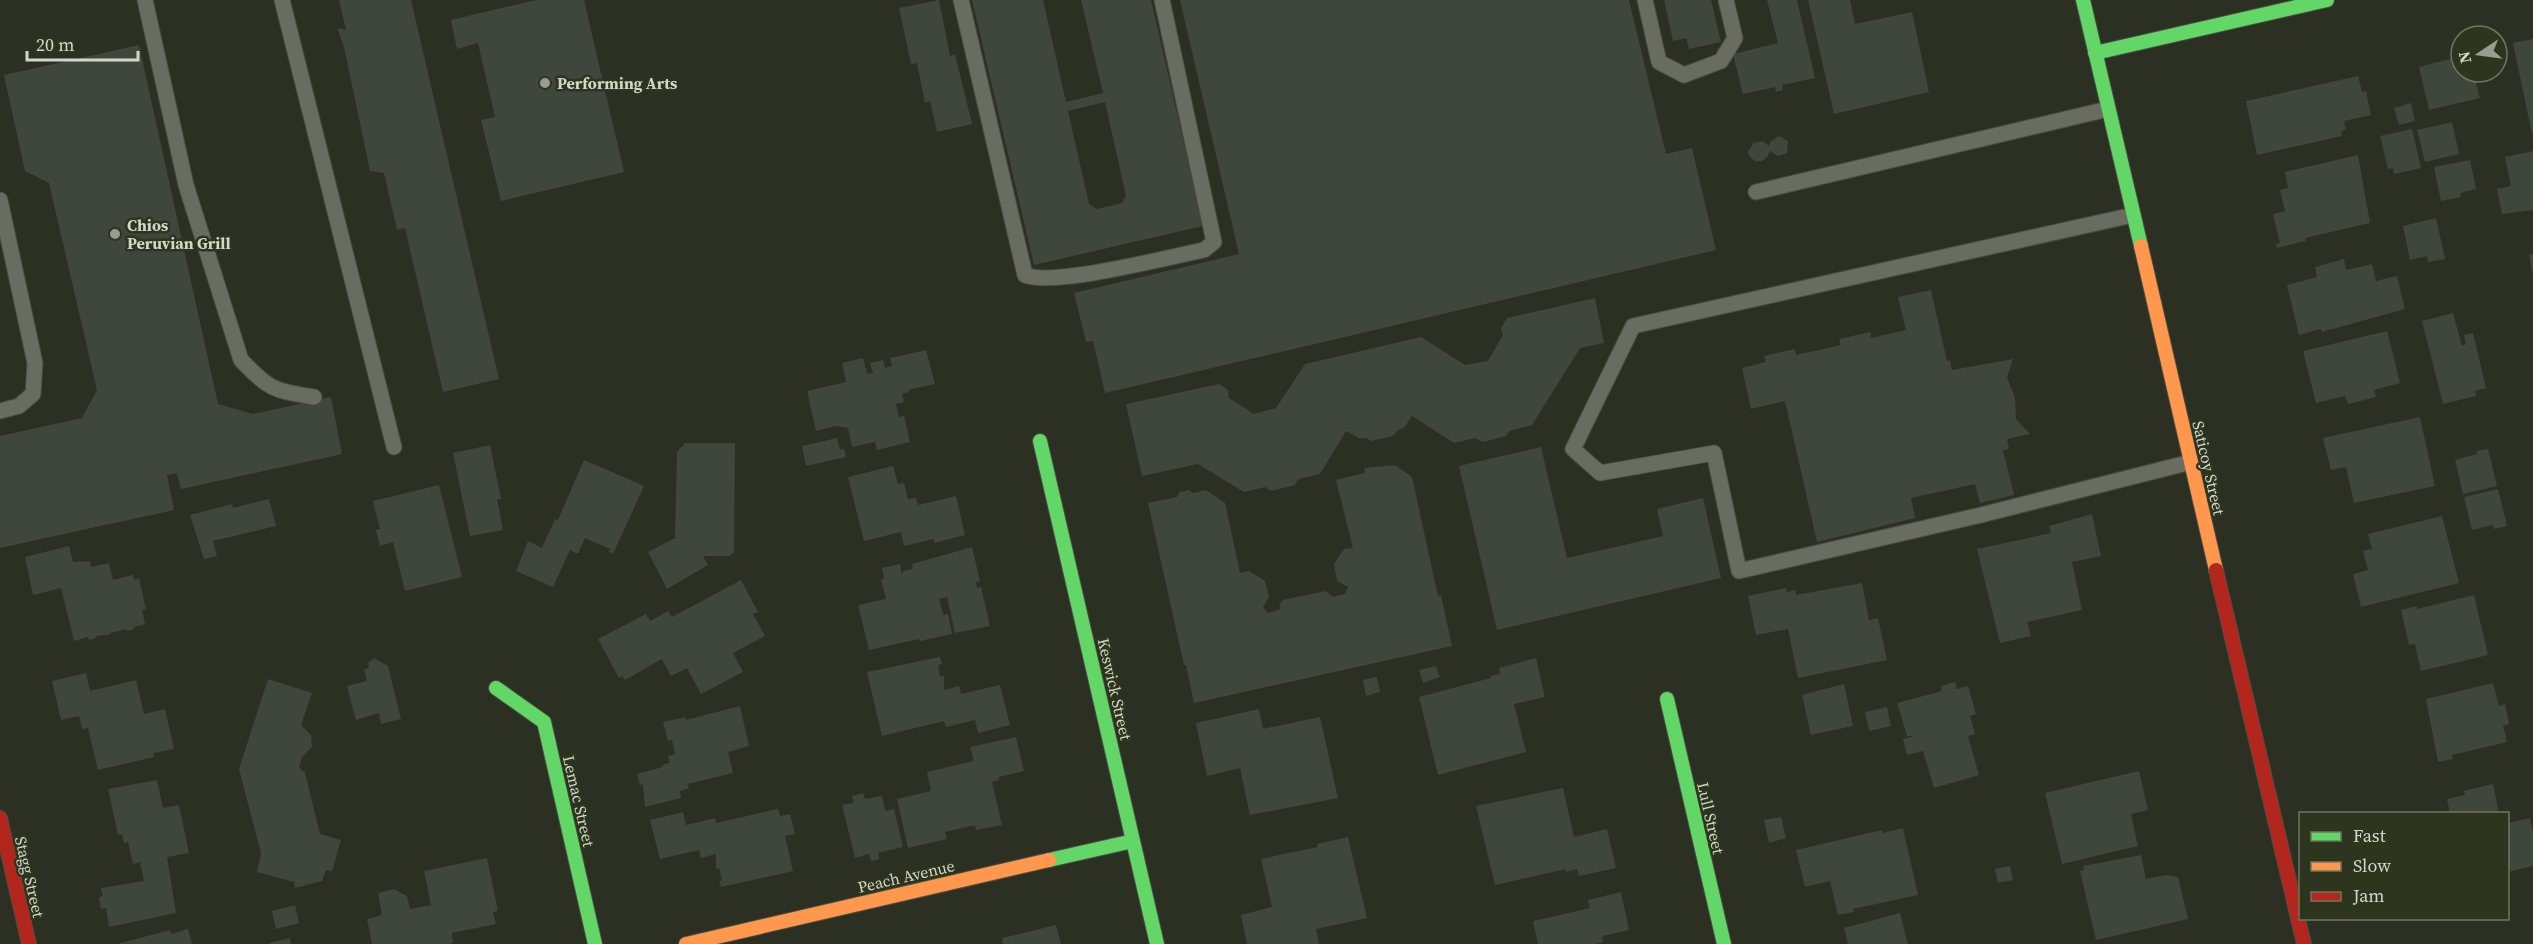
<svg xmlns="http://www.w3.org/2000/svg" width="2533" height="944" font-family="'Source Serif 4',serif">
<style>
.building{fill:#3f463c;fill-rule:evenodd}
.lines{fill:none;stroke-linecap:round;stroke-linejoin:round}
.lane-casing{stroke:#494d42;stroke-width:17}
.fast-casing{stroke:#494d42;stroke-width:16}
.slow-casing{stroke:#494d42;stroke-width:16}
.jam-casing{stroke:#494d42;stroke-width:16}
.lane{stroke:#686c61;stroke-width:15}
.fast{stroke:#63d668;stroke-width:14}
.slow{stroke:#ff974d;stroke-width:14}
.jam{stroke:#b3261e;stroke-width:14}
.poi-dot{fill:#989d8f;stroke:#2d351e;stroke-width:2}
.labels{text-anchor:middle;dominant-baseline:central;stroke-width:5;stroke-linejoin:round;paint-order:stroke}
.poi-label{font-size:16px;font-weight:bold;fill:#d2d7c9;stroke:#2d351e;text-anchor:start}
.street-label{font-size:16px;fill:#d2d7c9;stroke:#2d351e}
</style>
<rect width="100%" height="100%" fill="#2c3023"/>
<!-- building -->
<path class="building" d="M339,0H411L499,379L443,392L405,228L397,230L384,173L370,171L344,47L338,30V28L346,30Z
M536,0H584L624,172L501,201L481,120L495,117L478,43L457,49L451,20Z
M939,0L950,56L955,54L972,124L937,132L930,101L925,103L917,63L911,64L899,8Z
M972,0H1043L1066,102L1103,93L1081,0H1151L1203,226L1034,265ZM1105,102L1126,196L1122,203L1097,209L1089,204L1068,111Z
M1180,0H1629L1666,154L1692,148L1716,250L1105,393L1093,341L1086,342L1074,293L1239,254Z
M1664,0H1711L1721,42L1689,49L1686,38L1673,41Z
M1767,0H1797L1815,78L1782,85L1783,90L1776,92L1775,87L1743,94L1733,54L1778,43Z
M1808,0H1850L1855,24L1912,12L1929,92L1834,114Z
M2533,39V134H2532L2513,43Z
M139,45L218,404L253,414L331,397L342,454L181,489L177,473L167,475L174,510L0,548V436L82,418L97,390L49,183L25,171L4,75Z
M2461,56V72H2473L2480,98L2429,110L2419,67Z
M2358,76L2362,92L2366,91L2371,115L2344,121L2346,130L2341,131L2342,136L2257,155L2246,101Z
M2411,103L2415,121L2399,125L2394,108Z
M2452,122L2459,154L2425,162L2417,130Z
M2412,129L2421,168L2394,174L2393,168L2388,169L2380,136Z
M1779,136L1788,141L1787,153L1778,156L1770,151L1767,157L1762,161H1755L1750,157L1748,152L1753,143L1762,141L1769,146L1771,141Z
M2533,151V210L2502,214L2497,189L2511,186L2505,157Z
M2358,155L2370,223L2305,238L2306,241L2277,248L2276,244L2280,243L2273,214L2285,211L2280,190L2288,188L2285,172Z
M2470,160L2476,189L2460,193L2461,197L2441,201L2434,167Z
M2436,218L2445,259L2428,262L2427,256L2410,260L2403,226Z
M2533,254V271H2532L2529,255Z
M2344,259L2346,270L2372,264L2376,281L2397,276L2405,309L2322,332L2321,329L2299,335L2287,285L2317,277L2315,267Z
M1931,290L1947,361L1950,360L1952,370L2013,359L2007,377L2015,398L2016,419L2030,434L2007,439L2009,449L2003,450L2014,495L1980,503L1975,484L1911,498L1915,518L1817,542L1785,401L1751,409L1742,368L1766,362L1764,356L1795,349L1796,355L1841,345L1839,339L1870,332L1871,338L1906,330L1898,297Z
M1595,298L1604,343L1580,348L1532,425L1509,431L1506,436L1483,442L1475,438L1454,443L1412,416L1404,428L1398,430L1393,436L1371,441L1367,438H1359L1346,431L1320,474L1298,479L1295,485L1271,491L1265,487L1244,492L1198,464L1142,476L1126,404L1219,384L1228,390L1229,398L1254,414L1276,408L1305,364L1421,337L1465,365L1488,361L1503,335L1501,328L1507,318Z
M2453,313L2462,346L2466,344L2464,335L2473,333L2486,388L2475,391L2476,396L2443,404L2422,321Z
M2387,331L2400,383L2374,390L2376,397L2348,404L2345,396L2316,403L2303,351Z
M926,350L935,384L908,390L909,392L902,394L904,402L896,404L899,417L904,416L910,442L877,450L875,442L852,447L848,428L835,426L816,431L807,391L846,382L842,363L863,358L867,374L873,373L870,363L883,360L885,368L892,366L890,358Z
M2420,417L2435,486L2354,503L2346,467L2331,470L2323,438Z
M837,438L840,450L844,449L846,457L806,466L802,446Z
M685,443H735L734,554L731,553V556H703L708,565L667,589L648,552L675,538L677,452Z
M490,445L501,499H497L503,530L470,536L453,453Z
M1541,447L1567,558L1663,536L1657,509L1703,498L1721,578L1497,630L1459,466Z
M2488,449L2497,486L2463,494L2455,460L2477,454L2476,451Z
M584,460L644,486L613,554L609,552L610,549L585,538L578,554L570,550L553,587L516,571L528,541L542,548L555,519L558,520Z
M1395,465L1412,477L1438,596L1441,595L1452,646L1194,703L1186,665H1184L1148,503L1177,497L1179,492L1189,490L1193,493L1206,490L1225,503L1240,573L1249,571L1265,581L1269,597L1263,607L1268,613L1281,609L1279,605L1283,600L1326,591L1333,597L1345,594L1348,587L1337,581L1334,564L1344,549L1353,548L1336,480L1364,473L1365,468Z
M893,466L898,484L904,483L908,499L916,498L918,505L956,496L965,535L934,543V539L904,546L901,532L864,541L848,477Z
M439,485L462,577L405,591L393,542L380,546L376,530L380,529L373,501Z
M2498,489L2507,526L2494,529L2493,525L2472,530L2464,497Z
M269,499L276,526L213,541L217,556L204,559L190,515L232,504L233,508Z
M2092,514L2101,556L2072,562L2082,610L2027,622L2031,636L2000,643L1977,549L2051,533L2049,526Z
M2442,516L2459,583L2361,607L2353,574L2368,570L2363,551L2372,549L2368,534Z
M69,546L73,562L90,561L91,567L109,563L113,580L133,575L134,580L139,578L146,609L142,610L145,624L134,627V629L127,631L126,629L110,633V635L96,636L97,638L89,640L88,637L74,641L61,588L33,595L25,557Z
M972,547L980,581L976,582L977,588L981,587L990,626L955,633L947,597L939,599L943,615L948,614L952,634L920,641L919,639L869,650L858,605L886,599L881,580L884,579L882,568L900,564L902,574L903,571L913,569L912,564Z
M741,580L758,612L753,614L765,636L733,653L743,672L701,694L687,668L671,676L662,659L625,680L622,676L619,678L598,639L646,614L650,621L668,611L672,617Z
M1862,583L1869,620L1878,618L1887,660L1798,678L1788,629L1756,635L1748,596L1786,588L1787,592L1795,590L1796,595Z
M2474,595L2488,655L2421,671L2415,644L2409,645L2401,610L2417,606V609Z
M940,657L942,664L938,665L940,677L944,676V690L959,686L961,694L1000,685L1010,725L978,733L975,720L946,727L944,721L882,736L867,672Z
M374,658L388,666L401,719L381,724L379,713L356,720L347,686L367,681L364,669L369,668L368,663Z
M1536,658L1545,697L1514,704L1526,752L1438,775L1419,697L1491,678L1490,676L1500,674L1499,668Z
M1436,666L1440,677L1423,683L1419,670Z
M86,673L90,691L136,680L144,714L165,709L174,749L153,753L154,757L98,770L88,728L82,729L79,716L61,720L52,681Z
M1377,677L1380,692L1366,696L1363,680Z
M268,679L312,693L301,725L311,735L312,747L302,757L299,767L305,773L320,834L341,840L332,871L326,870L322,881L295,888L294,882L257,872L261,853L239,769Z
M1955,682L1957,689L1968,686L1976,714L1970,716L1975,734L1968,736L1979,775L1934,788L1923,751L1907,755L1903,739L1915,736H1907L1897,703L1942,691L1941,686Z
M2493,683L2499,706L2505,704L2509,724L2503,726L2507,742L2452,755L2453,759L2438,762L2426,699Z
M1844,684L1853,726L1811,735L1802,695Z
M740,706L749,746L728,752L733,773L688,784L689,788L680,791L681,798L645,807L643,784L640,785L637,774L663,767L662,765L670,763L668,756L675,754L672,740L668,741L663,722L686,717V720Z
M1887,707L1891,726L1869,731L1865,712Z
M1259,709L1263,729L1320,717L1338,798L1250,815L1240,768L1207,776L1196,723Z
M1016,737L1024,771L999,777V780L992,782L1002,825L976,830L975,825L945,832L947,839L908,848L897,799L931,791L927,772L974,761L970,747Z
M2139,771L2148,810L2131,814L2138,846L2062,864L2045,793Z
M157,780L163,808L179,805L189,853L167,857L176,913L109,927L106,908L101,909L99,897L103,896L101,888L144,881L140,862L133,864L128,842L124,843L122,834L118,835L108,789Z
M2493,784L2499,814H2450L2447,799L2465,795L2464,791Z
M1563,788L1574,837L1607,829L1616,868L1579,876L1577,869L1566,872V869L1495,885L1476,806Z
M863,793L865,799L882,796L885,811L894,809L903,847L878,853L879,859L871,861L869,854L855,858L842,805L854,803L852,796Z
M778,809L780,816L790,814L795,834L785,836L793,871L721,887L719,881H722L719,868L716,869V854L701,858L699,850L660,859L650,820L683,812L686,825L715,818L716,823Z
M1781,817L1786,838L1769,843L1764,820Z
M2530,818L2533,833V866L2508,872V823Z
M1903,828L1918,895L1853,909L1854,912L1838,915L1830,881L1805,887L1796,850L1882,830L1883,833Z
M1348,837L1367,918L1316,929L1319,944H1247L1241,915L1272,907L1261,859L1318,847L1317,844Z
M2141,855L2146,879L2166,875L2178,877L2188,919L2096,940L2080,871L2084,870L2083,866Z
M487,858L498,911L493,912L496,924L452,933L453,943L448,944H372L367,919L382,915L378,893L394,889L407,896L410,909L431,905L424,871Z
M2010,866L2013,880L1998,883L1995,869Z
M1621,892L1629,930L1602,936L1603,942L1596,944H1538L1533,921L1590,908L1588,900Z
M295,905L299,923L276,929L272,911Z
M1900,913L1908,944H1848L1844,928Z
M1056,925L1061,944H1003L1002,938Z
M188,929L192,944H117L170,930L171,934Z
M290,938L291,944H269V943Z"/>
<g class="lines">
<defs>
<path id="lane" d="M145,0L186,185L241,360C271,391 273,390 314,397
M282,0L394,447
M961,0L1025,275C1053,287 1169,257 1204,250L1214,242L1162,0
M1645,0L1659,62L1684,75L1721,61L1735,38L1726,0
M1756,192L2108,109
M0,200L35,363L33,394L19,406L0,411
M2133,215L1633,326L1573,449L1600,473L1714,453L1739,571L1981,515L2191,462"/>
<path id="fast" d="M2083,0L2141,246
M2095,53L2327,0
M1040,441L1157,944
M496,688L544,722L595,944
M1667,699L1724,944
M1049,860L1133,841"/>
<path id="slow" d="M2141,246L2216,570
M686,944L1049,860"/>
<path id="jam" d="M2216,570L2304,944
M0,818L29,944"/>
</defs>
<!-- lane casing -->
<use href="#lane" class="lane-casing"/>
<!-- fast casing -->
<use href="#fast" class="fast-casing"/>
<!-- slow casing -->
<use href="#slow" class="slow-casing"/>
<!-- jam casing -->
<use href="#jam" class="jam-casing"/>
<!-- lane -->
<use href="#lane" class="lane"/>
<!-- fast -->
<use href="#fast" class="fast"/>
<!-- slow -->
<use href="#slow" class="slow"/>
<!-- jam -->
<use href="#jam" class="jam"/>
</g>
<!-- markers -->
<g class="poi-dot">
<circle cx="545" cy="83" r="6"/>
<circle cx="115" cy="234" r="6"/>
</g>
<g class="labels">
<!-- poi labels -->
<g class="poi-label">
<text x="557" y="83">Performing Arts</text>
<text x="127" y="225">Chios<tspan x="127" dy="18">Peruvian Grill</tspan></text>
</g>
<!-- street labels -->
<g class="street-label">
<text transform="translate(2209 468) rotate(77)">Saticoy Street</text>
<text transform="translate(1115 689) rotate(77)">Keswick Street</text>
<text transform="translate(579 801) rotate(77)">Lemac Street</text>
<text transform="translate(1711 818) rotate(77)">Lull Street</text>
<text transform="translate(906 876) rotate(-13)">Peach Avenue</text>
<text transform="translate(30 877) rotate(77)">Stagg Street</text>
</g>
</g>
<!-- legend -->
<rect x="2299" y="812" width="210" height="108" fill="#2d351e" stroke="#6f7662" stroke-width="1.5"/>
<rect x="2311" y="832" width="30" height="9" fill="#63d668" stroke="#6f7662" stroke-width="1.5"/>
<text x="2353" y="842" font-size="18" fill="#d2d7c9">Fast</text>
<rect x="2311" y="862" width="30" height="9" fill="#ff974d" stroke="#6f7662" stroke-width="1.5"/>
<text x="2353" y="872" font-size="18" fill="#d2d7c9">Slow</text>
<rect x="2311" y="892" width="30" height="9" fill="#b3261e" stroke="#6f7662" stroke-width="1.5"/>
<text x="2353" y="902" font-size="18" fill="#d2d7c9">Jam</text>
<!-- north arrow -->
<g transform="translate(2479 54) rotate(257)"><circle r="28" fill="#2d351e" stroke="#6f7662" stroke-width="1.5"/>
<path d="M0-4.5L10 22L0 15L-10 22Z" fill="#989d8f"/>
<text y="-9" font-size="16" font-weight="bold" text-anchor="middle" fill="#d2d7c9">N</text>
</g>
<!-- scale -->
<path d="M27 51v9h111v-9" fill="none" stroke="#d2d7c9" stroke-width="3"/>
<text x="36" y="51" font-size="18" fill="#d2d7c9" stroke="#2d351e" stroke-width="4.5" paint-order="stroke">20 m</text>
</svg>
